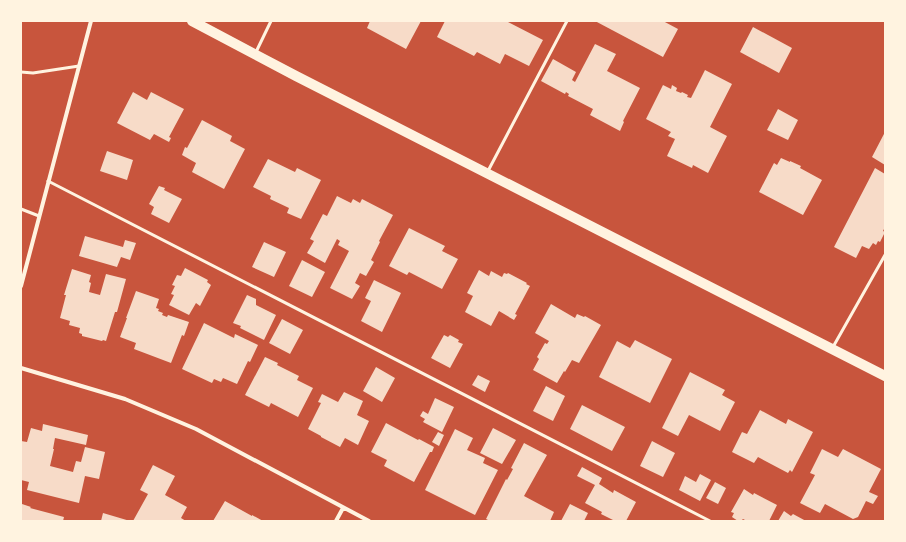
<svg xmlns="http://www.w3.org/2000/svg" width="906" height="542" font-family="'Noto Sans',sans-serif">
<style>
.building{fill:#f7dbc8}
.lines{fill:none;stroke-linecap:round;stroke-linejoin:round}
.service{stroke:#fff3e0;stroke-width:3}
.minor{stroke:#fff3e0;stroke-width:4}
.primary{stroke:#fff3e0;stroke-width:10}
</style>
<rect width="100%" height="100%" fill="#c8553d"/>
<!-- building -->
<path class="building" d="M370,21H421L406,49L367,28Z
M445,21H506L543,40L529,66L505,54L500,64L477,52L474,56L437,37Z
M595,21H663L678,29L663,57Z
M753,27L792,48L779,73L740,52Z
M595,44L616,54L607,71L640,88L623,121L624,122L620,131L590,115L593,109L568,96L569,94L566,92L565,94L541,81L553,59L576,72L572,80L575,82Z
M705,70L732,84L710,127L727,136L708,173L693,165L692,168L667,156L675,139L668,136L671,132L646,119L663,85L671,89L672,85L677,88L676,91L681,93L682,92L688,95L687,97L691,98Z
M133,92L147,100L151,92L184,109L169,137L171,138L169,142L154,134L150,140L117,123Z
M778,109L798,120L788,140L767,130Z
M202,120L232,136L230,141L245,149L224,189L192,172L196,163L182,155L185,147L187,148Z
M885,132V165L872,157Z
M107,151L133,160L127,180L100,171Z
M781,158L790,162V161L801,166L800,168L822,180L803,215L759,192L774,163L777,165Z
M268,159L295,172L297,168L321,180L301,219L287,213L289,208L270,199L271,196L253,187Z
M875,168L885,174V227L883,231L885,232L880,242L878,241L876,245L873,243L869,249L862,246L856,258L834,247Z
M159,186L165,188L164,190L182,199L169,223L151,214L154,207L149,204Z
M337,196L351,203L353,199L360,203L362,199L393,215L379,241L380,242L371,260L374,262L366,276L360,273L355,283L360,286L352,299L330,288L349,251L338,245L340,241L337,239L325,263L307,253L314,241L310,239L323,214L327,216Z
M409,228L445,246L442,251L458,259L442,289L409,272L407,275L389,266Z
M85,236L123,247L125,240L136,243L130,260L121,257L117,267L79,256Z
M264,242L286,252L274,277L252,267Z
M302,260L325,272L312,297L289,286Z
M185,268L208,280L207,282L211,285L200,306L196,303L189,315L169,305L174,295L171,294L175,286L172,285L177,275L181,276Z
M72,269L91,275L89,282L91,283L89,292L100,295L106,274L126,279L117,312H115L106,341L103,340L102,341L82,336V334L79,333L80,328L69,325L70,321L60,318L66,295H64Z
M479,270L489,276L491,271L502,277L504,273L507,274L508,273L527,283L526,284L530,286L515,314L517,315L514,320L499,311L491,326L465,312L473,296L467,293Z
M374,280L401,293L382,332L361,321L371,301L365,298Z
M136,291L159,299L156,308L159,309L158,311L163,313L162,315L167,317L168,315L189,322L184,336L182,335L171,363L134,349L136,343L120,337L127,318H126Z
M247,295L256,299V305L276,315L264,340L240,328L241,326L233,323Z
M551,304L575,318L577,314L584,317L585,316L601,325L579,363L572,360L565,372L564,371L557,383L533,370L539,359L537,357L545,343L547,344L549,341L535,333Z
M282,319L303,330L290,354L269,343Z
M204,323L234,338L235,334L258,345L250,362L248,361L237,384L223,378L221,382L214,379L212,383L182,369Z
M444,335L448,337L450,335L459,340L458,342L463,344L450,368L431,358Z
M635,340L672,359L650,403L599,377L617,341L630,348Z
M265,357L278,363L277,365L299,376L297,380L313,388L298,417L271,403L269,407L245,395Z
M376,367L395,378L382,402L363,391Z
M690,372L725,390L722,395L735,402L720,431L689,415L678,436L662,428Z
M478,375L490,381L485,392L472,385Z
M546,386L565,396L553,421L533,411Z
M344,392L363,401L357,415L369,421L358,445L345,438L340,447L321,437V436L308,429L321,403L318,402L322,394L338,402Z
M435,398L454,407L442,432L423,422L425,419L420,416L423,411L428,414Z
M582,405L625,427L612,451L570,429Z
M760,410L786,424L788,419L813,432L792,472L790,470L788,473L758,457L754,463L732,452L742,432L747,434Z
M386,423L418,440L419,439L434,447L432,452H430L414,482L384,466L387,460L371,452Z
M43,424L88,435L86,445L55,438L53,449H54L50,466L73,472L76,461L81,462L85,447L105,452L99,479L85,476L79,503L27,490L29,482L21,480V441L27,442L31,428L42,431Z
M493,428L516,440L502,464L480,453Z
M455,429L473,438L467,450L485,458L483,463L498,470L475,515L425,490Z
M438,432L444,435L439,446L432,442Z
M652,441L675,453L663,477L640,466Z
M524,443L547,455L524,496L554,512L550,521H490L486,519L506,479L507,480L513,469L511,468Z
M822,449L838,457L843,449L881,469L869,492L878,496L873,504L866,501L858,517L853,519L825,504L820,513L800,503L815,475L810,473Z
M153,465L175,476L165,495L187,507L181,518L186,521H133L148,494L140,490Z
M582,467L602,478L599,484L613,493L614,490L636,502L626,521H615L601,514L602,512L585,503L595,485L577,476Z
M700,474L711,480L700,501L679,490L685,476L696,482Z
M715,482L726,488L718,504L706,498Z
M744,489L753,495L754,493L777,505L769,521H747L743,519L741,521H738L732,517L734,513L731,512Z
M225,501L252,516V515L263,521H213Z
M22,504L31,507L30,508L64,517L63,521H21V508Z
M570,504L588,513L584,521H561Z
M784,511L791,516L793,514L806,521H778Z
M103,513L130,521H101Z"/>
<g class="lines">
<!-- service -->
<path class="service" d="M256,52L271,21
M21,72L33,73L79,66
M488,171L567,21
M48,181L710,521
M21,209L39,216
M833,347L885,255"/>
<!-- minor -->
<path class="minor" d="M21,286L91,21
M21,368L125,399L196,429L369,521
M336,521L343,508"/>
<!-- primary -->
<path class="primary" d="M192,21L296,76L885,376"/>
</g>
<!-- border -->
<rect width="906" height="542" fill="none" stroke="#fff3e0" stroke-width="44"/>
</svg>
